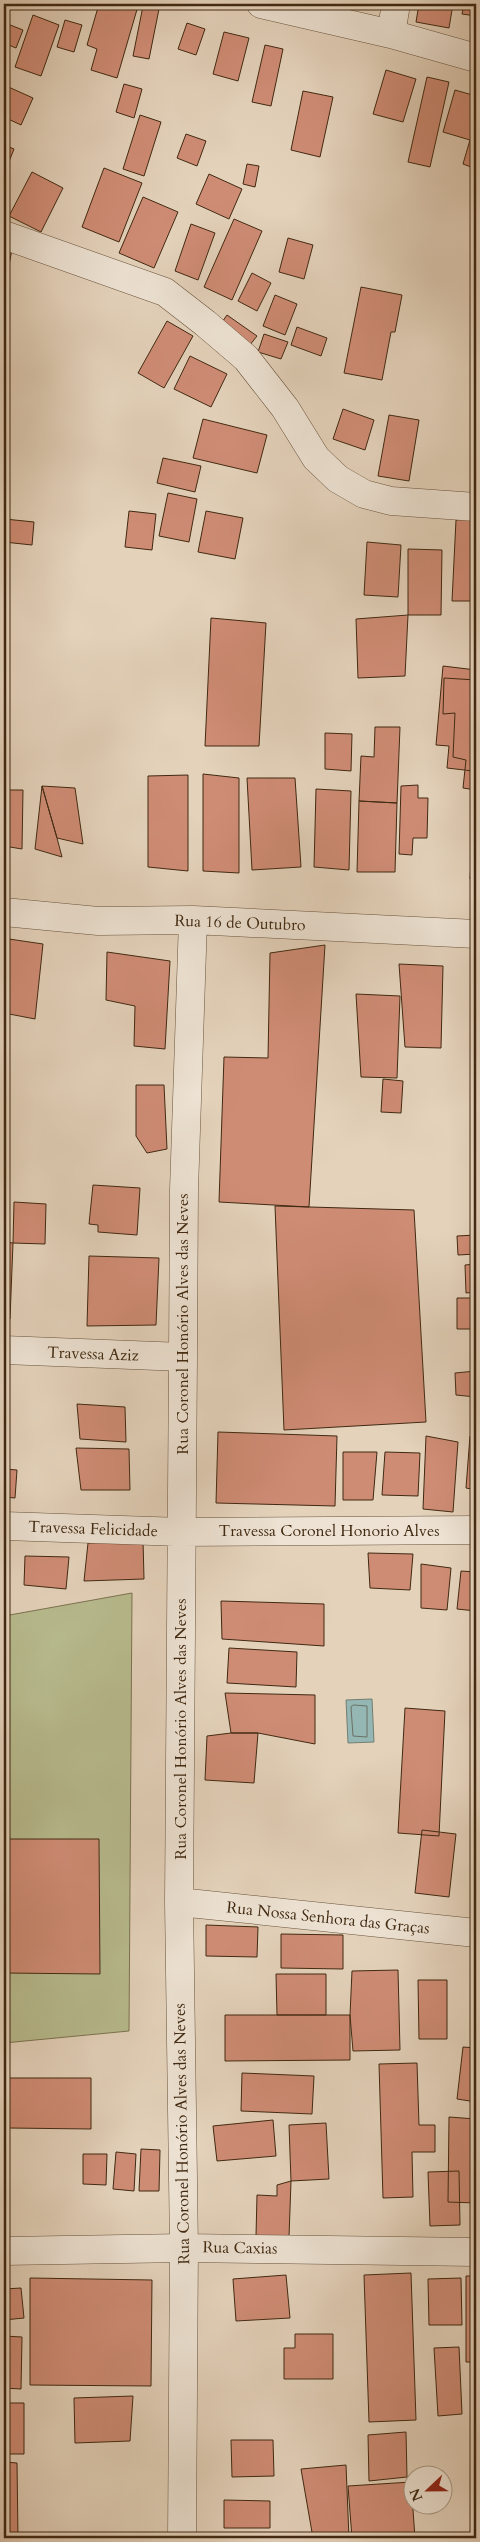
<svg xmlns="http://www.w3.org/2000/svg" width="480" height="2542" font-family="Cardo,serif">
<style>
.green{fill:#b7bb8e;stroke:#7c7250}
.water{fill:#95b7b3;stroke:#737e72}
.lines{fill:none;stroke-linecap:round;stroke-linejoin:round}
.shore{stroke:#6a7062;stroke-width:1}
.building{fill:#cf8c75;stroke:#402911}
.minor-casing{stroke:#69533c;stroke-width:29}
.minor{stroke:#ede2d3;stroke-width:28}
.labels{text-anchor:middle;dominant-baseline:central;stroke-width:5;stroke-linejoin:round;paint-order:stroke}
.street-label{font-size:16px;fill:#402911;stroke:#ede2d3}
</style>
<rect width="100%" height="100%" fill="#e4d2bb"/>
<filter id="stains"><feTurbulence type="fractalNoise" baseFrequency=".004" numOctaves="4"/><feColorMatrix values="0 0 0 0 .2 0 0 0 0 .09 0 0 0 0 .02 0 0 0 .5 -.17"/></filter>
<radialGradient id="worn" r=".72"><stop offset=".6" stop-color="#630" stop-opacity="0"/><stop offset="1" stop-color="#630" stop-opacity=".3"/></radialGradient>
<!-- green -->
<path class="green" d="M132,1593L129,2031L4,2043V1616Z"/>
<!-- water -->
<path class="water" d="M372,1699L374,1742L348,1743L346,1700Z"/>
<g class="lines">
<!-- shore -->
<path class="shore" d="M354,1705L367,1706V1737L353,1736L351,1707Z"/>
</g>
<!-- building -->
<path class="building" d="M99,4L138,6L117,78L91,70L97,49L87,45Z
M419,4H453L449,28L416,22Z
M464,4H476V16L462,14Z
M143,6L159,9L149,59L133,56Z
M33,15L59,25L41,76L15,67Z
M65,20L82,25L74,52L57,47Z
M5,23L23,30L16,48L4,43Z
M187,23L205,29L196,55L178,49Z
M224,32L249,38L238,81L213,74Z
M265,45L283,49L271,106L252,102Z
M386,70L416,79L403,122L373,114Z
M427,77L449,82L430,167L408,162Z
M124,84L142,89L134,118L116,112Z
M4,85L33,98L21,125L4,117Z
M455,90L476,96V148L471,167L463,164L470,140L443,132Z
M303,91L333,97L320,157L291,150Z
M140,115L161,122L144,176L123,169Z
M186,134L206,141L197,166L177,158Z
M4,145L14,149L4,174Z
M247,164L259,166L255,187L243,184Z
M104,168L142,183L119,242L82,227Z
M32,172L63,188L41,232L9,216Z
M209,174L242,189L229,219L196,204Z
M143,197L178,212L154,268L119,253Z
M234,219L262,231L232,300L204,287Z
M191,224L215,233L198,280L175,271Z
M288,238L313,245L304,279L279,272Z
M4,247L12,249L6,281L4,280Z
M252,273L271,283L257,311L238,301Z
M361,287L402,295L395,332H391L382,380L344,373Z
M275,295L297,304L285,335L263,326Z
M227,315L257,336L246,350L217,329Z
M167,321L193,336L164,388L138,373Z
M297,327L327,338L321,356L291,345Z
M264,334L288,342L281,359L258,352Z
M190,356L227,374L211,407L174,389Z
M343,409L374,420L365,450L333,439Z
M389,415L419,420L409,481L378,476Z
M203,419L267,435L257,473L193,458Z
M163,458L201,466L195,492L157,483Z
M168,493L197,499L189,542L159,536Z
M129,511L156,514L152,550L125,547Z
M206,511L243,518L235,559L198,552Z
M476,518V601H452L456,520Z
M5,519L34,522L32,545L4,542Z
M367,542L401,545L398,597L364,595Z
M408,549L442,550L441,615H408Z
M408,615L405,676L358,678L356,619Z
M211,618L266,623L259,746H205Z
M443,666L476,670V740L473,771L447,768L449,746L436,745Z
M444,678L476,680V790L463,788L466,760L453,757L455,713L443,714Z
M4,704L7,705L4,747Z
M375,727H400L397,803L359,801L361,756L374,757Z
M325,733L352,734L351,771L325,769Z
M203,774L239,778V873L203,871Z
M188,775V871L148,867V776Z
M247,778H295L301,867L252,870Z
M476,784V880L470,879Z
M418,785V798H428L427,838H413L412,855L399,854L401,786Z
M42,786L57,838L62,857L35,849Z
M42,786L75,788L83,844L57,838Z
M316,789L351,791L349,870L314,867Z
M4,790H23L22,849L4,846Z
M359,801L397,803L395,872H357Z
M9,939L43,944L35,1019L4,1013Z
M325,945L309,1207L219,1202L224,1057L268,1058L270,953Z
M107,952L170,961L165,1049L134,1046L135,1006L106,1000Z
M472,960H476V1022Z
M399,964L443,966L441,1048L405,1047Z
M356,994L400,996L397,1078L361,1077Z
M383,1079L403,1081L401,1113L381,1112Z
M136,1085H164L167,1149L147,1153L136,1136Z
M93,1185L140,1188L137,1235L98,1232V1225L89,1224Z
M14,1202L46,1204L45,1244L13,1243Z
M275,1206L414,1210L426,1422L284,1430Z
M476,1235V1254L458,1255L457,1236Z
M4,1242L13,1243L10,1319L4,1318Z
M89,1256L159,1258L156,1325L87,1326Z
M476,1264V1292L466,1293L465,1265Z
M457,1298H476V1329H457Z
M476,1371V1397L456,1395L455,1373Z
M77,1404L125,1407L126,1442L80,1439Z
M218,1432L337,1436L335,1506L216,1503Z
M426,1436L458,1442L453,1512L423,1509Z
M470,1436H476V1490L466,1488Z
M76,1448L129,1449L130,1490H81Z
M343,1452H377L373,1500H343Z
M385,1452L420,1453L418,1496L382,1495Z
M4,1469L17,1470L15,1498L4,1497Z
M143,1540L144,1579L84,1581L88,1543Z
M368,1553L413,1554L410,1590L370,1588Z
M25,1556L69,1557L66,1589L24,1585Z
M421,1564L451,1568L447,1610L421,1608Z
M461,1571L476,1572V1611L457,1609Z
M221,1601L324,1604V1646L222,1639Z
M229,1648L297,1652L296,1687L227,1683Z
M225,1693L315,1695V1744L258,1733H231Z
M405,1708L445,1711L439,1836L398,1833Z
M231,1733H258L254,1783L205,1780L207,1736Z
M422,1830L456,1834L449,1897L415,1893Z
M4,1839H99L100,1974L4,1973Z
M206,1925L258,1927L257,1957L206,1956Z
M281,1934L343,1935V1969L281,1968Z
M398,1970L400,2050L353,2051L350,2015L352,1971Z
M276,1974H326V2015H277Z
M418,1980H447V2039H419Z
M225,2015H350V2060L225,2061Z
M463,2047L476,2048V2102L457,2099Z
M417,2063L419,2125H435V2152H412L413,2197L383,2198L379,2064Z
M242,2073L314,2076L312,2114L241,2111Z
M9,2078H91V2129L9,2128Z
M449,2117L476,2119V2203L448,2202Z
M273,2120L276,2156L217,2161L213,2126Z
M326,2123L329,2179L291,2181L289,2125Z
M141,2149L160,2150L159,2191H139Z
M116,2152L136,2154L134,2191L113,2189Z
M83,2154H107L106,2185L83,2184Z
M459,2171L460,2225L430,2226L428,2172Z
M291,2181L289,2237L256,2236L257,2195L277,2196V2185Z
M411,2273L416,2420L369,2422L364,2275Z
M286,2275L290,2318L236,2321L233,2279Z
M466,2276H476V2362H466Z
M30,2278L152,2280L151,2386L30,2385Z
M461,2278L462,2325H429L428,2279Z
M21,2288L24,2318L4,2320V2289Z
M295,2334H333V2379H284V2348H295Z
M4,2336L22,2337L21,2389L4,2388Z
M459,2347L462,2414L438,2416L434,2348Z
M133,2396L130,2441L75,2443L74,2398Z
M4,2403H24V2454H4Z
M406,2432L407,2477L369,2481L368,2435Z
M231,2440H273L274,2476L232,2477Z
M4,2462L17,2463L18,2538H4Z
M346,2465L349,2538H313L301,2469Z
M411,2482L415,2538H352L348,2486Z
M471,2490H476V2538H474Z
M224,2500L270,2501V2528H224Z"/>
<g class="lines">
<defs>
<path id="minor" d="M261,4L391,34L476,58
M391,34L396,4
M4,235L165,292L205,323L246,358L285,408L316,458L338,479L364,494L391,501L476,507
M4,912L98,921L193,920L476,934
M4,1350L183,1357
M4,1526L182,1532L476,1530
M179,1902L476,1933
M4,2251L184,2248L476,2252
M182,2538L184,2248L179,1902L183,1357L184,1190L193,920"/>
</defs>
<!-- minor casing -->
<use href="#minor" class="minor-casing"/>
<!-- minor -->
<use href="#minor" class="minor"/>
</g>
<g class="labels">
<!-- street labels -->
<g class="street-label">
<text transform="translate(240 923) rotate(2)">Rua 16 de Outubro</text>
<text transform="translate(183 1324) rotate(-90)">Rua Coronel Honório Alves das Neves</text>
<text transform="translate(93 1354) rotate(2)">Travessa Aziz</text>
<text transform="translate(93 1529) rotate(2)">Travessa Felicidade</text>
<text x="329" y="1531">Travessa Coronel Honorio Alves</text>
<text transform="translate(181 1729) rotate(-90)">Rua Coronel Honório Alves das Neves</text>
<text transform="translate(328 1918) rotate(6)">Rua Nossa Senhora das Graças</text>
<text transform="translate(182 2134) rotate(-91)">Rua Coronel Honório Alves das Neves</text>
<text transform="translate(240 2248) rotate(1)">Rua Caxias</text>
</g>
</g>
<!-- margin -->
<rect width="480" height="2542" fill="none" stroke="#e4d2bb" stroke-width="20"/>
<rect x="5" y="5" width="470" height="2532" fill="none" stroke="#402911" stroke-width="2.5"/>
<rect x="10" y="10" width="460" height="2522" fill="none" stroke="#402911"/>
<!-- north arrow -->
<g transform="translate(428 2490) rotate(248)"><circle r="24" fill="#ede2d3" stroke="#a89885"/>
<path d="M0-4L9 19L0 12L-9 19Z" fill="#8f2418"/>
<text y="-8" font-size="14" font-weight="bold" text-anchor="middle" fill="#402911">N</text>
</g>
<rect width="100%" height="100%" filter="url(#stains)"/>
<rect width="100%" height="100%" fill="url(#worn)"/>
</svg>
